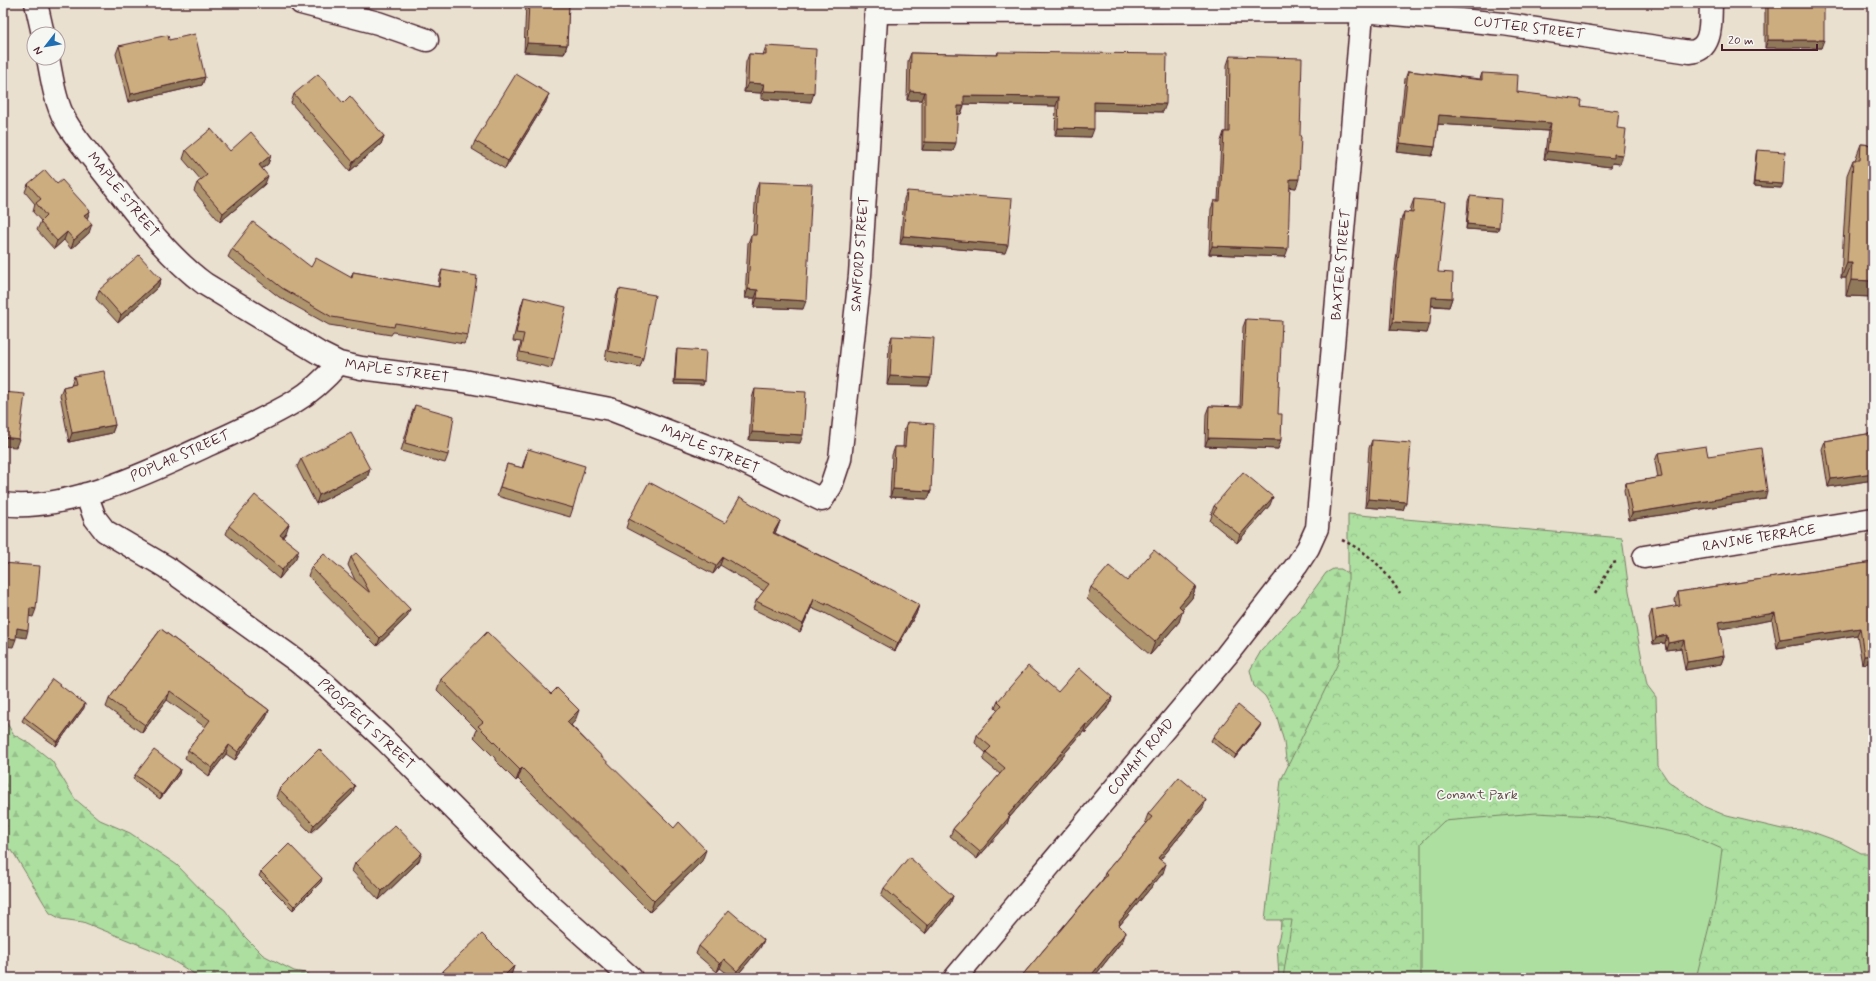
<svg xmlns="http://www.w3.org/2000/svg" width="1876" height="981" font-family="Mynerve,sans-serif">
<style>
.forest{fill:url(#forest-firs);stroke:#7b7f66}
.park{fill:url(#park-crowns);stroke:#7b7f66}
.garden{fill:#acdfa0;stroke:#7b7f66}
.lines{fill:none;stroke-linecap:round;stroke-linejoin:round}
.street-casing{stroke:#4a1f2b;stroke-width:25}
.path{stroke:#4a1f2b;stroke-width:2.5;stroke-dasharray:3 3;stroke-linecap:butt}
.street{stroke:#f6f6f2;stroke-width:22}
.wall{fill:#af956e;stroke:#4a1f2b}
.shaded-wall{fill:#8f795a;stroke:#4a1f2b}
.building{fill:#ccad80;stroke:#4a1f2b}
.labels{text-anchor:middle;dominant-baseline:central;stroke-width:3.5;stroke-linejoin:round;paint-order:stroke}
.street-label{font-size:14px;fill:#4a1f2b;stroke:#f6f6f2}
.park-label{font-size:14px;fill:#624f48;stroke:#f6f6f2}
</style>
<defs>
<pattern id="forest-firs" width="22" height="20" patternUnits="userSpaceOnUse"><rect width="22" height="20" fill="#acdfa0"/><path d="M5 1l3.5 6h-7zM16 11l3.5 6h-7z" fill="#96bf8a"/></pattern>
<pattern id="park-crowns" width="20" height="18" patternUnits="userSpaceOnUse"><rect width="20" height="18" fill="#acdfa0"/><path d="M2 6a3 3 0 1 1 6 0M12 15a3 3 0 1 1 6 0" fill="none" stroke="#96bf8a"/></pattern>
</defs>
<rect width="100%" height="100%" fill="#e9e0d0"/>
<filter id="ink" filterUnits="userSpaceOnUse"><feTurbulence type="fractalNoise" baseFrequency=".025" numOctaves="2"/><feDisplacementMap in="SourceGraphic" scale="8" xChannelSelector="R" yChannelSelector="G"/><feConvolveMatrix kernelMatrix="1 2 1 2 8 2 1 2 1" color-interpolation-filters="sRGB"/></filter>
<g filter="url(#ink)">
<!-- forest -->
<path class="forest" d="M1333,569H1341L1347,573L1370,610L1376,978H1279L1277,945L1280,933L1293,776L1286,759L1284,742L1277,717L1265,696L1254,686L1250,670L1261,651L1299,610L1326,573Z
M3,716L13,734L32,745L52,761L75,799L81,804L100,820L130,833L177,865L207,896L225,910L245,937L263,955L294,971L305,973L316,978H201L160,953L83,922L61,919L50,913L13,852L3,845Z"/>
<!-- park -->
<path class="park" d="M1348,514L1622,538L1629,591L1647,685L1656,697L1658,766L1668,781L1705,807L1727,816L1782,829L1807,830L1840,842L1861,853H1873V978H1283L1292,920H1265L1281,780L1339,661L1348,582Z"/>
<!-- garden -->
<path class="garden" d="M1536,813L1594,816L1693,836L1722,849L1715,903L1696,978H1421V843L1444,821Z"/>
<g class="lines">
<defs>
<path id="street" d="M36,3L43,34
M301,3L378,23L427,40
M876,12L1363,11L1503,24L1690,52C1714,50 1710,20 1711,3
M48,58C52,78 55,102 65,120C74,137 89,153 101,169C132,208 164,254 205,284L319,353L339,363L361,368L464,381L610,409L727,454L822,500L831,486L840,459L860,275L877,3
M86,494L95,518L105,531L166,567L297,661L326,685L385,740L551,906L631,978
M3,504C65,513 154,470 210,444C238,431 267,418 294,402C311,392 326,378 339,363
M1644,557L1873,519
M955,978L1226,656L1297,565L1308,548L1317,528L1363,3"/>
</defs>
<!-- street casing -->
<use href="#street" class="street-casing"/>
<!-- path -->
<path class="path" d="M1342,540C1370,553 1383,568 1400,593
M1595,594L1613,563L1617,562"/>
<!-- street -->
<use href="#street" class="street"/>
</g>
<!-- wall -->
<path class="wall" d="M526,3H569L567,45L564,54L524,52Z
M1765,3H1824L1821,48H1765Z
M169,40L205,77L202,85L128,102L116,54L119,46Z
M766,46L811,102L761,99V93L744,92L746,62L749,54L763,55Z
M998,52L1163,112L1094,110L1091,137L1055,136L1056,106L964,104L961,114H958L953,151L922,150V100H907L908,61L911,53L997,55Z
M1230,56L1296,188L1290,187L1285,257L1209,254L1211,209L1214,201H1218L1221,141L1224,132H1226L1227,65Z
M1408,71L1480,79L1482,73L1517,92L1581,106L1617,128L1620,164L1612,163L1611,167L1544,159L1548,131L1438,124L1435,147L1432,156L1397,152L1405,79Z
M294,94L343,103L384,136L381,144L350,171L291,103Z
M546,102L505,169L472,149L475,141Z
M1861,144L1873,145V297L1846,296V278H1841L1847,175L1853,160H1855Z
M186,150L230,151L271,155L268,164L262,169L265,184L220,222L194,191L197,183L201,180L183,159Z
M1757,150L1781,188L1753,186L1756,154Z
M759,182L803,309L754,307L755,298H745L748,243L751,235H753L756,190Z
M28,184H57L90,211L87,218L89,233L71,249L64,240L54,249L37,230L41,221L33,212L35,204L25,192Z
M907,191L1005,253L900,244L904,199Z
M1470,196L1499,227L1497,231L1466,229L1468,201Z
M1414,199L1438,272L1452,298L1449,307L1431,306L1427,333L1390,330L1393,286L1401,220L1404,212L1410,213L1411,207Z
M232,249L311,267L351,278L353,272L438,287L439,278L442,270L468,335L464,344L393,332L391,335L329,325L279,297L228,257Z
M161,279L158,287L118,323L96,299L99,290Z
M619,289L643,358L640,367L605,360L616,297Z
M524,297L554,359L551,368L517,360L521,342L513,341L521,306Z
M1246,319L1278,449L1205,446L1206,414L1209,406L1240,407L1243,327Z
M892,336L931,378L928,386L887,385L889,345Z
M677,349L704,381L703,385L674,384L676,353Z
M74,376L115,425L112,433L69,442L60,395L63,387L71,385Z
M755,389L800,443L749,440L752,398Z
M415,405L448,455L445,463L401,451L412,413Z
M907,422L931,491L928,499L890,497L892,455L895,447H903L904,430Z
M1873,433V480L1828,487L1822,449L1825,441Z
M1372,440L1406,502L1403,510L1365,507L1369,448Z
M528,449L573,508L570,517L497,496L507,464L522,468Z
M1658,453L1708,456L1765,499L1629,520L1624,490L1626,483L1658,478L1655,461Z
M301,459L370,469L367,478L316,504L297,467Z
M1270,505L1237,543L1210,521L1212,515L1211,514L1214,506Z
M629,519L725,523L780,521L777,529L775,533L919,605L916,614L895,651L823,612V613L811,608L800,632L753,609L756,601L764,591L720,565L713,574L626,528Z
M229,526L286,533L283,537L296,558L279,579L226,534Z
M351,557L407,617L377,646L308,576L311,567L356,582L348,565Z
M1873,562V662L1862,664L1857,635L1777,648L1772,620L1719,629L1724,656L1721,664L1685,670L1681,648L1666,650L1665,643L1653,644L1649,618L1652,610L1676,606L1675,600L1678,592Z
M1127,581L1196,586L1192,598L1182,609L1179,622L1150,655L1087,599L1091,587Z
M161,629L269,710L266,718L235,760L226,754L209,776L185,758L188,750L205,727L167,700L142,733L106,707L109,699Z
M441,679L575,721L571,725L702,861L650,912L518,779L516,781L495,760V758L474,737L477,730L437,690Z
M1058,692L1112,697L1110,705L1085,733L1084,731L1009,818L1007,824L977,859L950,836L953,829L1000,774L983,760L986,753L975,743L977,735L998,711L995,708L998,701Z
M84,708L56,746L22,721L24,717Z
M1261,724L1259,728L1234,759L1211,741L1213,737Z
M180,769L179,774L160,799L133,779L135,775Z
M279,789L352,794L311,833L276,797Z
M1203,808L1160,860L1163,873L1119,926L1123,940L1093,978H1020L1103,879L1105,873L1147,823L1145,822L1148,814Z
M419,861L379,900L352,871L355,863Z
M261,872L321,882L293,910L259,876Z
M884,888L953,896L950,904L925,934L881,896Z
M764,940L760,948L735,978H733L720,968L717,972L696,954L699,946Z
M514,966L511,975L507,978H441L443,971Z"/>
<!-- shaded-wall -->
<path class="shaded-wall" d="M1768,40H1824L1821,48H1765Z
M527,43L567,45L564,54L524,52Z
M205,77L202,85L128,102L131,94Z
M748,83L764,84L761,93L744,92Z
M764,91L814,93L811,102L761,99Z
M910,91L925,92L922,100H907Z
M549,94L546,102L505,169L508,161Z
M964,96L1059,97L1056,106L961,104Z
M1094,102L1166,104L1163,112L1091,110Z
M958,106H964L961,114H955Z
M1439,115L1551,123L1548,131L1436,124Z
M1058,128L1094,129L1091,137L1055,136Z
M384,136L381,144L350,171L353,162Z
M925,142L956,143L953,151L922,150Z
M1400,143L1435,147L1432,156L1397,152Z
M1547,151L1623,155L1620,164L1612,163L1611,167L1544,159Z
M271,155L268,164L256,173L259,165Z
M268,176L265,184L220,222L223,213Z
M1290,179H1299L1296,188L1287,187Z
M1754,182L1783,184L1781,188L1753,186Z
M90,211L87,219L84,215Z
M92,224L89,233L71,249L74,240Z
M1467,224L1499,227L1497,231L1466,229Z
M67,232L64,240L54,249L57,241Z
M903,236L1008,245L1005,253L900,244Z
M1212,246L1288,249L1285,257L1209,254Z
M1847,263H1852L1846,278H1841Z
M161,279L158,287L118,323L121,315Z
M1851,280L1873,281V297L1846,296Z
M748,289L758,290L755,298H745Z
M1432,297L1452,298L1449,307L1429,305Z
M757,298L806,301L803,309L754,307Z
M1393,322L1430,324L1427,333L1390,330Z
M890,376L931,378L928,386L887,385Z
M675,380L704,381L703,385L674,384Z
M115,425L112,433L69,442L72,433Z
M752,432L803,435L800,443L749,440Z
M3,437L19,439L16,447L3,446Z
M1208,438L1281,440L1278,449L1205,446Z
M370,469L367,478L316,504L319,495Z
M1873,473V480L1828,487L1831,479Z
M893,489L931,491L928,499L890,497Z
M1767,491L1765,499L1629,520L1632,513Z
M1273,497L1270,505L1237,543L1240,535Z
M1368,499L1406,502L1403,510L1365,507Z
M780,521L777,529L770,541L773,533Z
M289,524L286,533L277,543L280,535Z
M299,550L296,558L279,579L282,570Z
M723,557L720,565L713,574L716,566Z
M1196,586L1192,598L1174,618L1179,606Z
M814,599L811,608L800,632L803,624Z
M919,605L916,614L895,651L898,643Z
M30,608L36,609L33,617L28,616Z
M410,609L407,617L377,646L380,638Z
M1183,610L1179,622L1150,655L1155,642Z
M1775,613L1772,620L1715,630L1718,622Z
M17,628L28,630L26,638L14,636Z
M1860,628L1857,635L1777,648L1780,640Z
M1667,635L1665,643L1653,644L1656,637Z
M3,638L16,639L13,647L3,646Z
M1684,640L1681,648L1666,650L1668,643Z
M1873,655V662L1862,664L1864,656Z
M1724,656L1721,664L1685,670L1687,662Z
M170,691L167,700L142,733L145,725Z
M1112,697L1110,705L1085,733L1088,725Z
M85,704L84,708L56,746L57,742Z
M269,710L266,718L235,760L238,752Z
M579,710L575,721L564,733L567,722Z
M1086,724L1084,731L1009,818L1007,824L977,859L980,852L1008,815Z
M1261,724L1259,728L1234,759L1236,755Z
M229,745L226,754L209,776L212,768Z
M522,768L518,779L516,781L520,770Z
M180,769L179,774L160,799L162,795Z
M355,786L352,794L311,833L314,825Z
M1206,800L1203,808L1155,866L1158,858Z
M706,850L702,861L650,912L654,901Z
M422,853L419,861L379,900L382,891Z
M1166,864L1163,873L1119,926L1117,931L1119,922Z
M322,878L321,882L293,910L294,906Z
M953,896L950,904L925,934L928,926Z
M1126,932L1123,940L1093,978H1089Z
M764,940L760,948L735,978L737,971Z
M724,959L720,968L717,972L720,964Z
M514,966L511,975L507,978H502Z"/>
<!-- building -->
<path class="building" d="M529,3H569L567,45L527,43Z
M1768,3H1824V40H1768Z
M195,34L205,77L131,94L119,46L168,35L169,40Z
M766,46L816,49L814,93L764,91V84L748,83L749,54L766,55Z
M998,52L1167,54L1166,104L1094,102V129L1058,128L1059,97L964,96V106H958L956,143L925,142V92L910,91L911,53L998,55Z
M1230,56L1302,58L1300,136L1301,137L1299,179H1290L1288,249L1212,246L1214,201H1220L1224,132H1229Z
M1408,71L1482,80V73L1518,75L1517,92L1582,100L1581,106L1619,111L1617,128L1626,129L1623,155L1614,154V158L1547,151L1551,123L1439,115L1435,147L1400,143Z
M318,74L343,103L350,96L384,136L353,162L294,94Z
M516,74L549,94L508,161L475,141Z
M211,129L230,151L251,132L271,155L259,165L268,176L223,213L197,183L207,175L186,150Z
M1861,144L1873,145V281L1851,280L1852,263H1847L1853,160H1860Z
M1757,150L1785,152L1783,184L1754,182Z
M45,170L57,184L62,180L90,211L84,215L92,224L74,240L67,232L57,241L40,222L46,216L36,203L41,199L28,184Z
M759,182L812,184L806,301L757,298L758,290L748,289L751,235H756Z
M907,191L1012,199L1008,245L903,236Z
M1470,196L1501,199L1499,227L1467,224Z
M1414,199L1446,202L1438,272L1453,273L1452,298L1432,297L1430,324L1393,322L1396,278L1404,212L1413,213Z
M253,222L311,267L316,258L352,278L353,272L439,287L442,270L477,276L468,335L395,323L394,327L332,317L282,288L232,249Z
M139,255L161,279L121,315L99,290Z
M619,289L655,295L643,358L608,351Z
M524,297L566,307L554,359L520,352L524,334L516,333Z
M1246,319L1282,321L1278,414H1282L1281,440L1208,438L1209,406L1242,407Z
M892,336L934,338L931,378L890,376Z
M677,349L706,351L704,381L675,380Z
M104,371L115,425L72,433L63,387L76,384L74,376Z
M755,389L806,392L803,435L752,432Z
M3,392L25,394L19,439L3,437Z
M415,405L454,416L448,455L405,443Z
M907,422L934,424L931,491L893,489L895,447H905Z
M351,433L370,469L319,495L301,459Z
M1873,433V473L1831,479L1825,441Z
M1372,440L1411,443L1406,502L1368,499Z
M1706,446L1708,456L1761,448L1767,491L1632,513L1626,483L1662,477L1658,453Z
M528,449L585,466L573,508L500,487L507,464L523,468Z
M1243,472L1273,497L1240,535L1213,513L1217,508L1214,506Z
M649,482L725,523L740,497L780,521L773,533L884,587V586L919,605L898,643L826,603V605L814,599L803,624L756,601L769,584L723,557L716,566L629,519Z
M255,495L289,524L280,535L299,550L282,570L229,526Z
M1154,550L1196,586L1179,606L1183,610L1155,642L1091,587L1109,566L1127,581Z
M356,553L410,609L380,638L311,567L324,554L370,593L351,557Z
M1873,562V655L1864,656L1860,628L1780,640L1775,613L1718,622L1724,656L1687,662L1684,640L1668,643L1667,635L1656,637L1652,610L1680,605L1678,592Z
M3,563L40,566L36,609L30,608L28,630L17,628L16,639L3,638Z
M161,629L269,710L238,752L229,745L212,768L188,750L210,720L170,691L145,725L109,699Z
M487,632L551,694L557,688L579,710L567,722L674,828L679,822L706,850L654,901L522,768L520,770L499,749L500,748L478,726L483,722L441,679Z
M1028,666L1058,692L1079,668L1112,697L1088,725L1086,724L1008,815L1010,816L980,852L953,829L1005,768L986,752L991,747L977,735L1002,705L998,701Z
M52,679L85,704L57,742L24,717Z
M1238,705L1261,724L1236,755L1213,737Z
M319,749L355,786L314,825L279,789Z
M154,750L180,769L162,795L135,775Z
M1179,777L1206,800L1158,858L1166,864L1119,922L1120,923L1119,925L1126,932L1089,978H1020L1107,875L1105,873L1152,817L1148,814Z
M395,825L422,853L382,891L355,863Z
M289,844L322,878L294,906L261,872Z
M909,857L953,896L928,926L884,888Z
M729,910L764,940L737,971L724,959L720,964L699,946Z
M482,934L514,966L502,978H450L443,971Z"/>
</g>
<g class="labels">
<!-- street labels -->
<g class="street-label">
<text transform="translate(1529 28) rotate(7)">CUTTER STREET</text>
<text transform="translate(123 195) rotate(51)">MAPLE STREET</text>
<text transform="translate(860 254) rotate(-86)">SANFORD STREET</text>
<text transform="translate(1341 265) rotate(-85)">BAXTER STREET</text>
<text transform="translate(397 371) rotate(8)">MAPLE STREET</text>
<text transform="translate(710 449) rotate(23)">MAPLE STREET</text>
<text transform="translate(180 456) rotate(-24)">POPLAR STREET</text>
<text transform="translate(1759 538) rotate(-9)">RAVINE TERRACE</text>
<text transform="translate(366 724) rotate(43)">PROSPECT STREET</text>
<text transform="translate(1141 757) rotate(-50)">CONANT ROAD</text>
</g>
<!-- park labels -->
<g class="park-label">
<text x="1477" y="795">Conant Park</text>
</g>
</g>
<!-- margin -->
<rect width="1876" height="981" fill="none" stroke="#f6f6f2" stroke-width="16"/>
<rect x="8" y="8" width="1860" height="965" fill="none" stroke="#4a1f2b" stroke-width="1.5" filter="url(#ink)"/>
<!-- north arrow -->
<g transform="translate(46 46) rotate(239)"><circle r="19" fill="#f6f6f2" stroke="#b1a0a2"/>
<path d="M0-3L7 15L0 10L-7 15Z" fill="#1f6fb2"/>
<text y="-6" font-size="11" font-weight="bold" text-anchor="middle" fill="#4a1f2b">N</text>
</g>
<!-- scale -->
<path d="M1722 44v6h95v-6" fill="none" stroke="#4a1f2b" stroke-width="2"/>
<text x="1728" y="44" font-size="12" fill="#4a1f2b" stroke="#f6f6f2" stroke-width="3" paint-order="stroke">20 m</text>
</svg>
